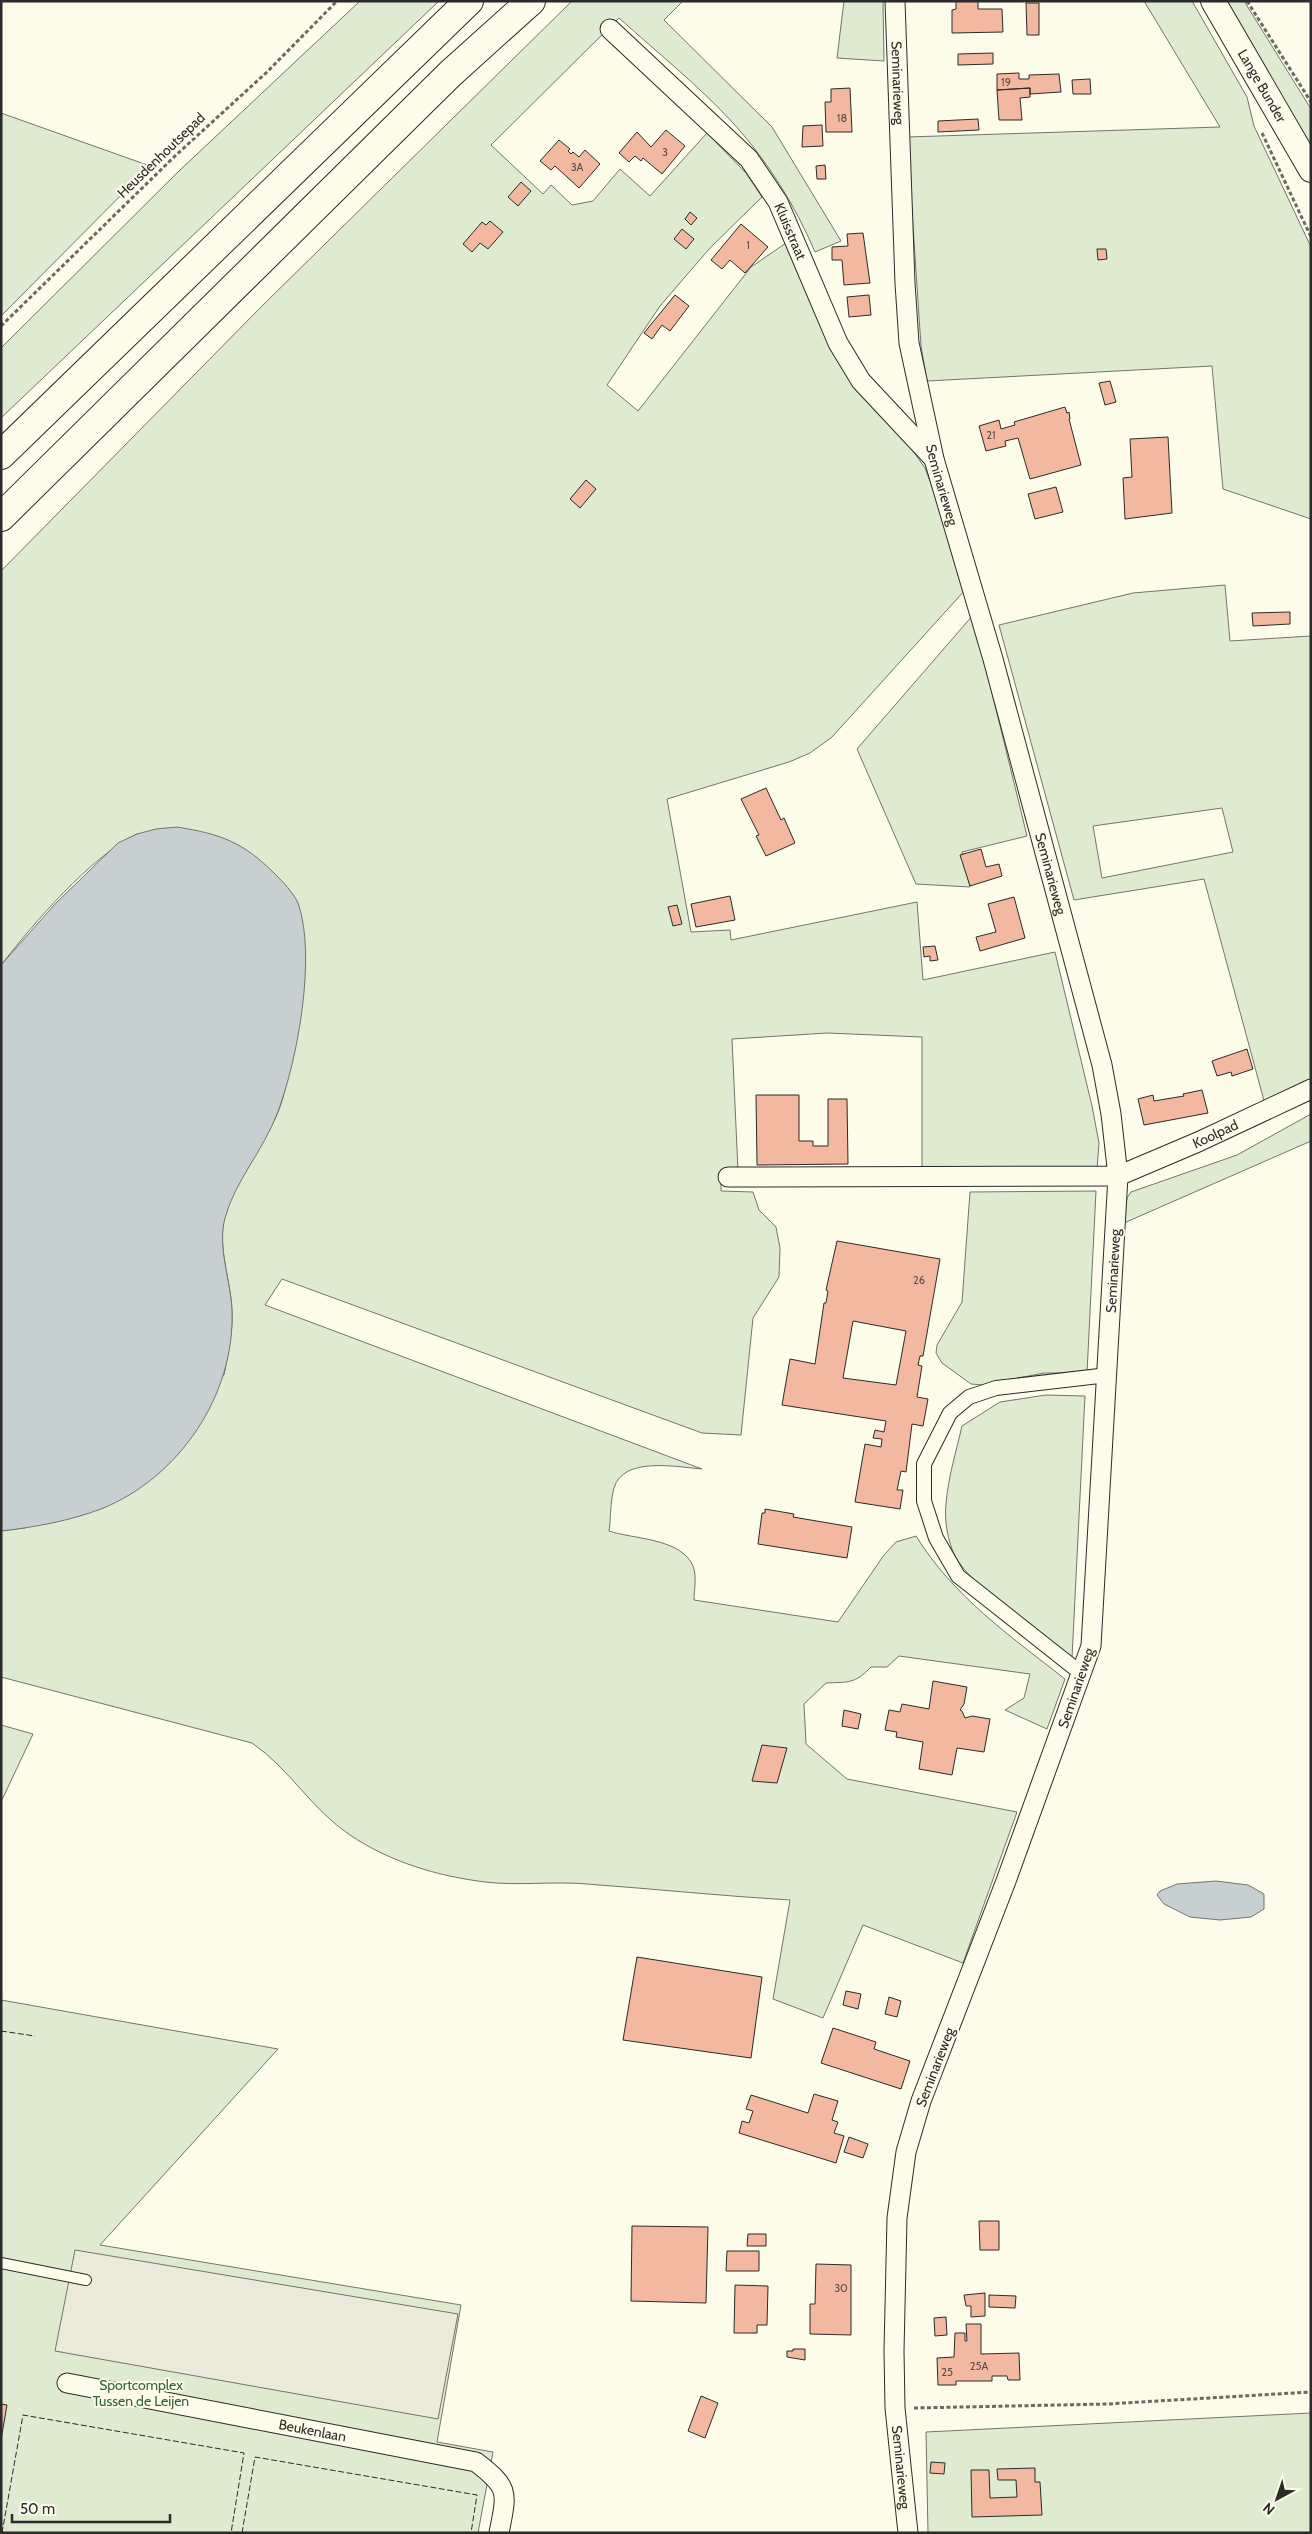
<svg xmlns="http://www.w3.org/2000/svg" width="1312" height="2534" font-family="Cabin,sans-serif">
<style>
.green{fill:#deebd1;stroke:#74746e;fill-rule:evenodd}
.parking{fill:#eceadb;stroke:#74746e}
.water{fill:#c7d0d0;stroke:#74746e}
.building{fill:#f2b8a0;stroke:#2b2b2b;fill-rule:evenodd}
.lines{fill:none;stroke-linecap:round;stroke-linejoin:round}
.service-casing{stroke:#2b2b2b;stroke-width:12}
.pedestrian-casing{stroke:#2b2b2b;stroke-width:16}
.minor-casing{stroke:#2b2b2b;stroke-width:21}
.tertiary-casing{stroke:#2b2b2b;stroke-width:26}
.motorway-casing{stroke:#2b2b2b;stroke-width:30}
.path{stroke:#6a6964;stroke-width:3;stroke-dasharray:4 2.5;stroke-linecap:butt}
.service{stroke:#fdfbea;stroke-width:10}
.pedestrian{stroke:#fdfbea;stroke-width:14}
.minor{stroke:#fdfbea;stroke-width:19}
.tertiary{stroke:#fdfbea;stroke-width:24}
.motorway{stroke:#fdfbea;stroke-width:28}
.fence{stroke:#2b2b2b;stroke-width:1;stroke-dasharray:6 2.5;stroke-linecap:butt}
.labels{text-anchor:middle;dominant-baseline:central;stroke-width:4;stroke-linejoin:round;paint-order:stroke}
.number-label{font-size:11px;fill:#5d4e48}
.street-label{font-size:14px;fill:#2b2b2b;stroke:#fdfbea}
.park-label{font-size:14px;fill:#34623c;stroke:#fdfbea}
</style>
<rect width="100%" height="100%" fill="#fdfbea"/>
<!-- green -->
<path class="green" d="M360,1H439L1,418V348L179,171Z
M572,1H683L664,20L772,127L841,241L815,252C795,205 768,162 734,124C699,86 658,53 619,18L491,145L543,194L551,185L572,205L593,201L620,169L650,196L707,133L746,173L762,197L710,248L660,306L607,385L638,411L751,267L786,243L894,424L925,468L949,532L959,579L966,589L832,737L810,753L789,762L667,799L691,932L730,930L731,940L917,902L923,980L1055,952L1092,1106L1099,1143L1097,1169L922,1170V1037L827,1033L732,1039L738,1171L721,1172V1191L753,1192L759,1210L776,1227L780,1248L779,1277L753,1318L741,1435L702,1433L282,1279L265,1305L702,1469C677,1467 623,1456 614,1488C610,1502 611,1518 609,1531C633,1539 676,1538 691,1562C698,1573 694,1588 694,1600L838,1622L884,1555L896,1542L916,1536C953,1596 1010,1636 1065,1679L1047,1729L1005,1710L1024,1698L1030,1674L899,1656L887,1667H871C855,1684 848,1682 826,1683L804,1704L806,1744L847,1779L1017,1812L963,1963L863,1925L823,2018L773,1999L790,1900C722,1896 655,1889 587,1884C553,1881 518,1886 485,1882C437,1876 390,1862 350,1835C312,1810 289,1768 252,1743L1,1677V1531L25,1528L224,1375C228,1354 233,1332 232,1311C231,1282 218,1249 224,1220C231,1188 260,1150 275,1119C283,1103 286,1084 290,1068C303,1013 309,957 297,902L137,834C89,858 35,922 1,965V571L263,305Z
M844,1H883L884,61L837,58Z
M1144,1H1192L1247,97L1254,126L1311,247V519L1223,489L1212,366L927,381L921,346L907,137L1220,127Z
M1227,1H1244L1311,109V146Z
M1,113L150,166L1,316Z
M1225,585L1230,641L1311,636V1080L1266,1108L1204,879L1074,900L999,625L1133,593ZM1222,808L1233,852L1102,878L1093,826Z
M973,615L1027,836L962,852L970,887L916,884L857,749Z
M1311,1114V1141L1124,1223L1127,1198L1131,1192L1237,1155Z
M1096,1191L1087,1373H1044L982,1385L971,1384L942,1363L936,1353L937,1345L962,1302L970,1192Z
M1046,1395L1085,1396L1072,1658C1042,1634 972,1588 955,1556C948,1542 944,1520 946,1504C948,1478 956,1452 962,1426L1000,1402Z
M1,1725L33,1734L1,1802Z
M1,2000L278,2049L100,2245L461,2305L437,2442L493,2452L478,2533H1Z
M1311,2413V2533H928L926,2432Z"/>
<!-- parking -->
<path class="parking" d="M75,2250L458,2314L438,2419L55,2351Z"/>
<!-- water -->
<path class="water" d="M177,827C221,834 243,842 275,874C283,882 293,892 298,903C317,956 297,1063 277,1114C263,1151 235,1181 225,1218C217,1248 231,1281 232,1311C235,1395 179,1478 101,1509C69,1521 36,1527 1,1531V965L56,903L118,843L137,834L156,829Z
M1216,1881L1248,1885L1264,1894V1909L1251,1917L1220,1920L1190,1917L1164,1904L1157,1895L1160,1891L1177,1884Z"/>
<!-- building -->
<path class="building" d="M956,1H978V9H1002L1003,32L952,33V10L956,9Z
M1026,3H1039V35H1027Z
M993,53V64L958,65V54Z
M1019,73V79H1029V75L1059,74L1061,92L1030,94V88L997,90V74Z
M1090,79L1091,94H1073L1072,80Z
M850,88L852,132H826L825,102H831V89Z
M1030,88V97L1020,98L1022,120H999L997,90Z
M978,119L979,130L938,132V121Z
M822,125L823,146L802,147L803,126Z
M666,130L685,146L662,174L643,158L641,161L635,156L629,162L619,153L637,132L651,147Z
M559,140L570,149L568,151L571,154L573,152L579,157L585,150L600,164L579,188L555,166L551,170L540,161Z
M825,165L826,179H817L816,166Z
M521,182L531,191L518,206L508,197Z
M690,212L697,218L691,225L685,219Z
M490,221L503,232L488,249L480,243L472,252L463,244L482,222L486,225Z
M741,224L768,247L745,273L730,260L722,269L711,260Z
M682,229L694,239L686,249L674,239Z
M863,233L870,283L844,285L842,260H832V247L848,246L847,234Z
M1097,249H1106L1107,259L1098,260Z
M675,295L689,306L670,331L662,325L652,339L644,333Z
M869,295L871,315L849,317L847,297Z
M1110,381L1116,402L1105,405L1099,383Z
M1065,407L1067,413L1069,412L1070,419H1069L1081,465L1030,479L1018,438L1005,441L1006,446L986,451L979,426L999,420L1001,429L1015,425L1014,422Z
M1168,437L1172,513L1125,519L1123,478L1132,477L1130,439Z
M586,480L596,489L580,508L570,499Z
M1056,487L1063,512L1035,519L1028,494Z
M1290,612V624L1253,626L1252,613Z
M766,788L781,820L784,818L795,843L766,856L756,836L759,835L741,799Z
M981,849L986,867L999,864L1002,876L970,886L960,855Z
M730,896L735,920L696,927L691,904Z
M1014,897L1025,938L980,951L976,937L996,932L988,904Z
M677,905L682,924L673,926L668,907Z
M935,946L938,960L930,961V956L924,957L923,947Z
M1247,1049L1253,1069L1232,1076L1231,1072L1217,1076L1212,1061Z
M1202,1090L1208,1113L1144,1125L1138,1099L1153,1095L1154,1101L1184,1096L1183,1094Z
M756,1095H799V1141H813V1146H828V1099H847L848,1164L757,1165Z
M837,1241L940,1259L923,1356H920L918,1365L922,1366L917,1397L928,1399L923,1426L912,1424L906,1472L901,1471L897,1490H903L900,1509L855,1502L865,1444L881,1447L882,1439L873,1438L875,1430L884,1432L886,1421L782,1405L790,1359L815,1364L824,1303H826L828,1291L826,1290ZM853,1321L906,1331L896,1385L843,1378Z
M765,1509L794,1514L793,1517L852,1527L847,1558L758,1544L762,1513H765Z
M933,1681L967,1687L964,1704L960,1710L962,1711L965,1718L972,1716L990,1719L984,1752L957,1748L952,1775L919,1769L923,1742L896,1737L897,1732L885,1730L889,1710L900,1712L902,1704L929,1709Z
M844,1710L861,1714L858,1729L842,1726Z
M762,1745L787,1748L777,1783L752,1781Z
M637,1957L762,1977L751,2058L623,2040Z
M846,1991L861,1994L858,2009L843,2005Z
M889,1997L901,2001L897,2017L885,2014Z
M833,2028L876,2042L874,2049L910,2061L901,2089L821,2063Z
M814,2094L838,2101L832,2120L838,2122L834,2133L844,2136L836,2163L739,2133L742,2121L749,2123L753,2111L746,2109L751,2095L808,2113Z
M849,2137L868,2144L863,2158L844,2152Z
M979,2221H999V2250H980Z
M632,2226L708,2227L706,2303L631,2301Z
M748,2234H766V2246H747Z
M727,2251H759V2271H726Z
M816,2264L851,2265V2335L810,2334V2304H815Z
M735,2285L768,2286L767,2325H757V2333H734Z
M985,2293V2316L971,2317V2306H966L964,2295Z
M989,2295L1016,2296L1015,2308L989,2307Z
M946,2317L947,2335L935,2336L934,2318Z
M966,2324H981V2354L1019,2353L1020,2380H1008L1007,2376H992V2381H956V2385H938L937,2358L954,2357L955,2333H965V2341H967Z
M793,2349H805V2360L787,2357V2351H793Z
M701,2396L718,2403L705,2438L688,2431Z
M1,2404L7,2405L1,2440Z
M931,2462L945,2463L944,2474L930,2473Z
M1035,2468V2482H1040L1042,2515L972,2517L971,2470H989L990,2498L1017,2497L1016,2480H998L997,2469Z"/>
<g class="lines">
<defs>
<path id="service" d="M1,2263L86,2280"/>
<path id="pedestrian" d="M1082,1674L958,1576L936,1538L924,1501V1464L950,1413L969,1397L996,1388L1108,1375"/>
<g id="minor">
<path id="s1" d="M895,1L905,283L909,343L934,459L993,659L1102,1065L1111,1114L1118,1176L1091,1646L1006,1881L921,2101L906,2152L897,2218L894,2351L895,2408L908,2533"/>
<path id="s2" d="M610,29L749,159L778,202L838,343L861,381L934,459"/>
<path id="s3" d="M728,1177L1118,1176L1198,1142L1311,1089"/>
<path id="s4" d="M67,2383L476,2462C510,2488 507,2492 499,2533"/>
</g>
<g id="tertiary">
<path id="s5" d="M1213,1L1311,170"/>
</g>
<path id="motorway" d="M1,455L469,1
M1,517L450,74L531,1"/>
</defs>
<!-- service casing -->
<use href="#service" class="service-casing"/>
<!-- pedestrian casing -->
<use href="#pedestrian" class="pedestrian-casing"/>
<!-- minor casing -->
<use href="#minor" class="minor-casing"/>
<!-- tertiary casing -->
<use href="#tertiary" class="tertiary-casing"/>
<!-- motorway casing -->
<use href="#motorway" class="motorway-casing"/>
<!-- path -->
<path class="path" d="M1247,1L1311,102
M1262,133L1311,237
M1,326L175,156L267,72L337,1
M914,2408L1107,2404L1311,2392"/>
<!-- service -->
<use href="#service" class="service"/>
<!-- pedestrian -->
<use href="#pedestrian" class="pedestrian"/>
<!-- minor -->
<use href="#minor" class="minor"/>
<!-- tertiary -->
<use href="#tertiary" class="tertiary"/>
<!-- motorway -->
<use href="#motorway" class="motorway"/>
<!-- fence -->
<path class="fence" d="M1,2031L35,2036
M2,2533L23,2415L244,2453L231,2533
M242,2533L255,2457L477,2495L471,2533"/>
</g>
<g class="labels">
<!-- number labels -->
<g class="number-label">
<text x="1006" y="82">19</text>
<text x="842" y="118">18</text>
<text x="665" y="152">3</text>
<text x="577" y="167">3A</text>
<text x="748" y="245">1</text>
<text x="991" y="435">21</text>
<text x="919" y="1280">26</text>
<text x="841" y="2288">30</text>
<text x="979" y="2366">25A</text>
<text x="947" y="2372">25</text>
</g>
<!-- street labels -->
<g class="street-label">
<text stroke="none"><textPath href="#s1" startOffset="82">Seminarieweg</textPath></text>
<text stroke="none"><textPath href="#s5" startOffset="98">Lange Bunder</textPath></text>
<text transform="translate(161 155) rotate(-44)">Heusdenhoutsepad</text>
<text stroke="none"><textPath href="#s2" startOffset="274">Kluisstraat</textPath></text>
<text stroke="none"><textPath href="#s1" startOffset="488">Seminarieweg</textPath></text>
<text stroke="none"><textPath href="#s1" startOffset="892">Seminarieweg</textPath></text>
<text stroke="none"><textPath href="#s3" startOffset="496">Koolpad</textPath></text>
<text transform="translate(1113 1271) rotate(-87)">Seminarieweg</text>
<text transform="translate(1076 1688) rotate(-71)">Seminarieweg</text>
<text transform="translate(935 2067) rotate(-69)">Seminarieweg</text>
<text stroke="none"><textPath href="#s4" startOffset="250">Beukenlaan</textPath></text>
<text stroke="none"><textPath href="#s1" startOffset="2528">Seminarieweg</textPath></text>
</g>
<!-- park labels -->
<g class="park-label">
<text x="141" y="2385">Sportcomplex<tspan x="141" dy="16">Tussen de Leijen</tspan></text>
</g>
</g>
<!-- border -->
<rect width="1312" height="2534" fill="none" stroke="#2b2b2b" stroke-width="5"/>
<!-- north arrow -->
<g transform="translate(1277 2499) rotate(220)" stroke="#fdfbea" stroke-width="4" paint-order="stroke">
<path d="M0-4L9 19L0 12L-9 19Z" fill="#2b2b2b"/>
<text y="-8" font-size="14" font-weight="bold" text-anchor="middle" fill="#2b2b2b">N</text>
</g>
<!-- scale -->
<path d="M12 2514v8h158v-8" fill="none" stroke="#2b2b2b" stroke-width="2.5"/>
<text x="20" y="2514" font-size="15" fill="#2b2b2b" stroke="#fdfbea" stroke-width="4" paint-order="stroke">50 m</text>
</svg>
